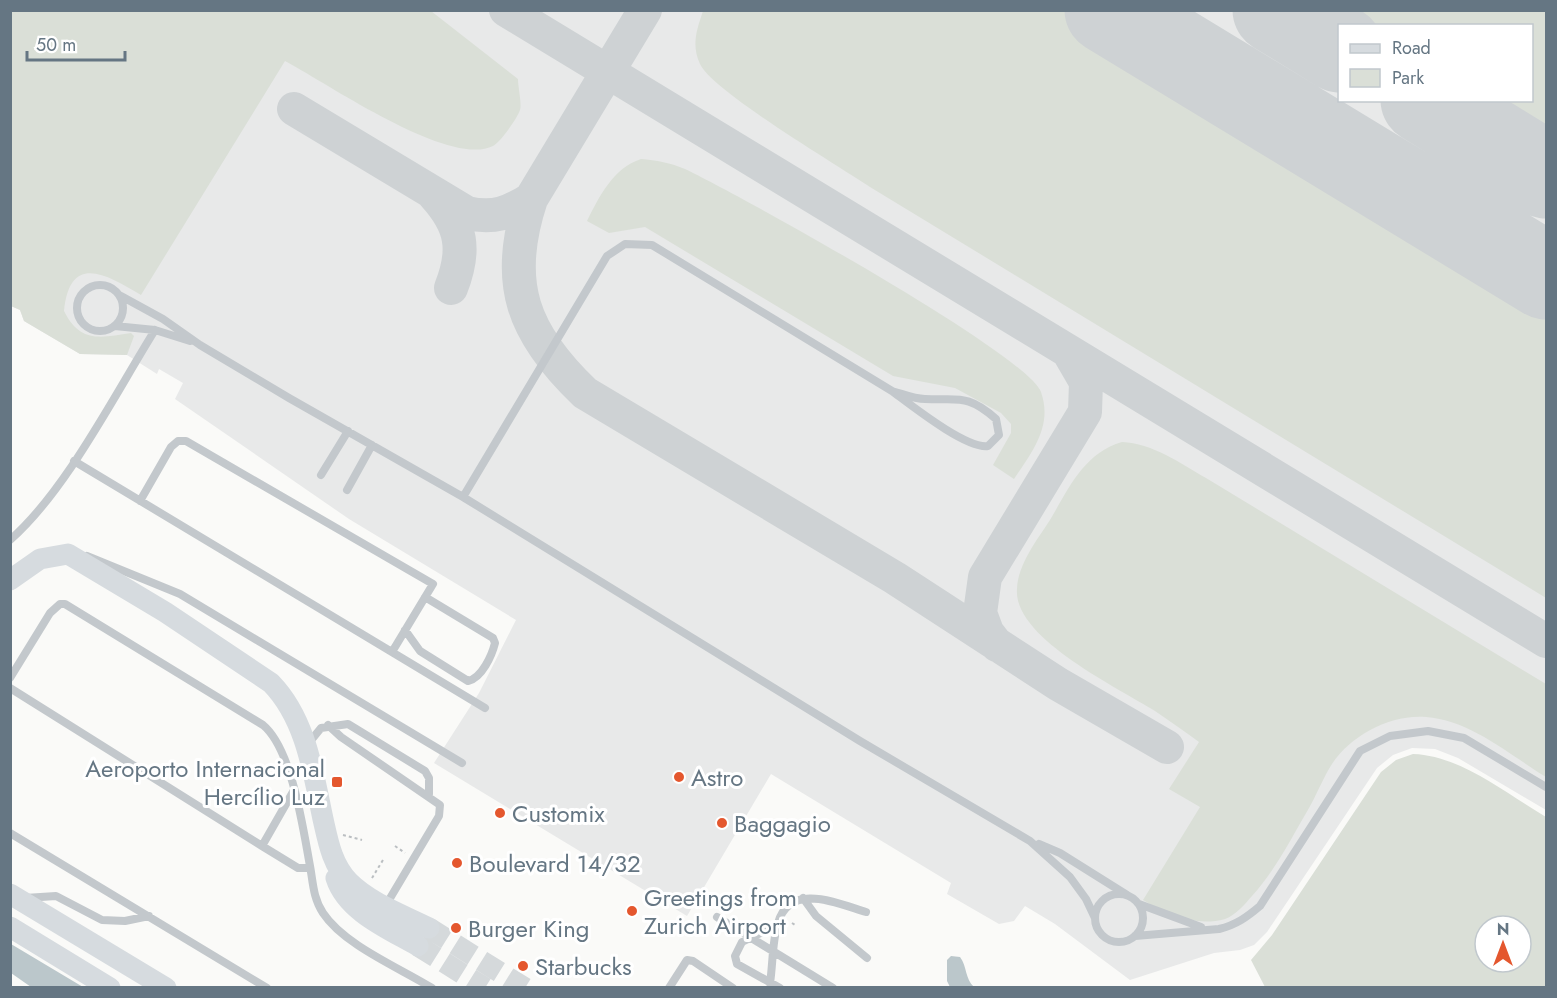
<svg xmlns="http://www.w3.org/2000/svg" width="1557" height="998" font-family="Jost,sans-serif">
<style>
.built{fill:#e8e9e9;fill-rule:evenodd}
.green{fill:#dadfd7;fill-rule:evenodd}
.water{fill:#bbc7cb}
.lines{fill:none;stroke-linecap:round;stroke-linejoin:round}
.taxiway{stroke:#ced2d4;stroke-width:34}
.runway{stroke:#ced2d4;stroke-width:87}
.secondary-tunnel{stroke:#d5d9db;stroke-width:21;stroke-dasharray:21 10;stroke-linecap:butt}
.path{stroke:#bbbfc2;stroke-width:2;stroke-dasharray:3 3;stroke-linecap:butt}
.service{stroke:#c3c8cc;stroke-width:8}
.secondary{stroke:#d6dbdf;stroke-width:21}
.poi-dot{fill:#e4572e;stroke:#fff;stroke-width:2}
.labels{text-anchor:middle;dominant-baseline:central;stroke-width:6;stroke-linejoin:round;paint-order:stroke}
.poi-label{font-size:24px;fill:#657683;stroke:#fff;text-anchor:start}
</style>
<rect width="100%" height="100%" fill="#fafaf8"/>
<!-- built -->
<path class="built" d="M11,11H1546V810L1458,758L1435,749L1412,748L1393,755L1377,768L1267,932L1254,945L1240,950L1214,953L1130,980L1055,924L1025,906L1014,921L999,924L947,894L951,883L771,774L687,916L434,763L479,693L516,620L349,519L175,399L183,383L159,369L157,374L127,355L80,354L24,321L20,310L11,306ZM1340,26H1532V100H1340Z"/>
<!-- green -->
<path class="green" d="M11,10L431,11L518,79C518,87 522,105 520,110C518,117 500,143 493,146C449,168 327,83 285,61L141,295C107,275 70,252 64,311C80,343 100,338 131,333L134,336L127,355L80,354L24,321L20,310L11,306Z
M703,11H1078L1546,295V598L870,187C839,166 712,91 700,64C691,45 697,29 703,11Z
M1304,11H1546V157L1452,101L1532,100V26H1340L1339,32Z
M641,159C656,160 671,163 685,169C736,193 1027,354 1041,392C1053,426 1032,452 1014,479L993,465L1011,433V424L1001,413L955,388L893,376L645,227L609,233L587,221C599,197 613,168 641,159Z
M1122,442C1152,443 1180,463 1206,478L1546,684V777C1510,755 1470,720 1426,717C1391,714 1351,735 1332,764C1323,778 1317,794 1309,808C1292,837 1275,871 1252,896C1245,904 1236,915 1225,919C1196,927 1167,915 1143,900L1200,807L1169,789L1199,742C1185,732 1170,721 1155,711C1119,688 1013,638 1017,589C1018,564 1037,540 1050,520C1069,488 1084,453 1122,442Z
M1413,754C1462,756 1505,793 1546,817V987H1265L1251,960L1272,935L1381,772L1396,760ZM1485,926H1521V962H1485Z"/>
<!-- water -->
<path class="water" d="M10,944H11L83,987H31L11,973Z
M951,956L960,957C967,966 965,979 974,987H950L947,981V960Z"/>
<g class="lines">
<!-- taxiway -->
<path class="taxiway" d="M506,10L1546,641
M645,10L531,199C503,283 523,334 585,393L895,578L1058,684L1167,747
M294,109L467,213C494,219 509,213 531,199
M435,196C462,226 466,250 451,288
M997,645L987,632L980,613L985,577L1085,412L1086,382L1068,351"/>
<!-- runway -->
<path class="runway" d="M1108,10L1546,276
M1276,10L1340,49
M1424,100L1546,175"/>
<!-- secondary-tunnel -->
<path class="secondary-tunnel" d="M429,928L525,988
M418,946L485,988"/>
<!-- path -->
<path class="path" d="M343,835L362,840
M395,846L405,853
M372,878L383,860
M792,923L795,925"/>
<!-- service -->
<path class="service" d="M77 308a23 23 0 1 1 46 0a23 23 0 1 1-46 0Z
M121,296L163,319L200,345L289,398L463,497L860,741L1030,841L1070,877L1086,899L1095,918
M115,326L155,330L190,341
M892,391C903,394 914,399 925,399C958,401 967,393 996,419L999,435L988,446C966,449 911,405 892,391Z
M74,461L485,708
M321,475L348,431
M347,490L372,445
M463,497L607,256L625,244L652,245L892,391
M140,501L171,447L178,441H186L433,584L392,652
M10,540C66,491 115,394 155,330
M87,556L180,594L462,763
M405,630L420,651L468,681C482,678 492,655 495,643L493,638L425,597
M10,678L50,613L60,604H65L263,725C292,749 303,828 310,866C313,882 313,898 323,913C344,945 400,968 432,988
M10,688L262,846L298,868H310
M328,725L341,737L440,805L439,816L386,905
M308,744L321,728L348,724L425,771L429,778V794
M10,833L267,988
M1039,844L1060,853L1127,895
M262,846L294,790
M1095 918a24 24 0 1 1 48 0a24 24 0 1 1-48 0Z
M25,898L56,896L102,920L125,921L149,916
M803,898L816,916L867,958
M1139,904L1201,927
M717,917L833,988
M777,925L742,942L735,956L737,964L780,988
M1135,936L1219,929C1236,925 1247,917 1260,906L1360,751L1390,736L1428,731L1464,738L1546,787
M770,983C773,964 772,941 778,923C790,881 839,904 866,912
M669,988L687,960L693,961L733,988"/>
<!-- secondary -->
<path class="secondary" d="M10,580L40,559L68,554L165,612L271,683C306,719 313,772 323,819C328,841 332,865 349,882C370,903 403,915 429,928
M336,878C347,912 389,929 418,946
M10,894L166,988
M10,927L110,988"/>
</g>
<!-- markers -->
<g class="poi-dot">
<circle cx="679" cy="777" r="6"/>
<rect x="331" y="776" width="12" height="12" rx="3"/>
<circle cx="500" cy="813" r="6"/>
<circle cx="722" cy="823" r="6"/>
<circle cx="457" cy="863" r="6"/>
<circle cx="632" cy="911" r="6"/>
<circle cx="456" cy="928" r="6"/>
<circle cx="523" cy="966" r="6"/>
</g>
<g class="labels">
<!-- poi labels -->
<g class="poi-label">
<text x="325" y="768" text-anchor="end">Aeroporto Internacional<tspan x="325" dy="28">Hercílio Luz</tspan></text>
<text x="691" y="777">Astro</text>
<text x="512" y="813">Customix</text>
<text x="734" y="823">Baggagio</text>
<text x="469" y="863">Boulevard 14/32</text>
<text x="644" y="897">Greetings from<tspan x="644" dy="28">Zurich Airport</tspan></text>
<text x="468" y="928">Burger King</text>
<text x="535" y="966">Starbucks</text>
</g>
</g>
<!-- border -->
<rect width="1557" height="998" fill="none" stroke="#657683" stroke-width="24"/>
<!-- legend -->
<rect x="1338" y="24" width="195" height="78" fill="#ffffff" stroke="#c1c8cd" stroke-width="1.5"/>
<rect x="1350" y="44" width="30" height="9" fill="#d6dbdf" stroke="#c1c8cd" stroke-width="1.5"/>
<text x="1392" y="54" font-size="18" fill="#657683">Road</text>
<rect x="1350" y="69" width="30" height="18" fill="#dadfd7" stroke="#c1c8cd" stroke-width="1.5"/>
<text x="1392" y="84" font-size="18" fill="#657683">Park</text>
<!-- north arrow -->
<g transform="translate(1503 944)"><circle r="28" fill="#ffffff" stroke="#c1c8cd" stroke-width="1.5"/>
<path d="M0-4.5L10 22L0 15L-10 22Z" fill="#e4572e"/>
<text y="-9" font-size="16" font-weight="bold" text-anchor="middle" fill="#657683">N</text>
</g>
<!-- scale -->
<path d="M27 51v9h98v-9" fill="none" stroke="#657683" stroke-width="3"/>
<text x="36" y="51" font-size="18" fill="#657683" stroke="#ffffff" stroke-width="4.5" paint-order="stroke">50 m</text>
</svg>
